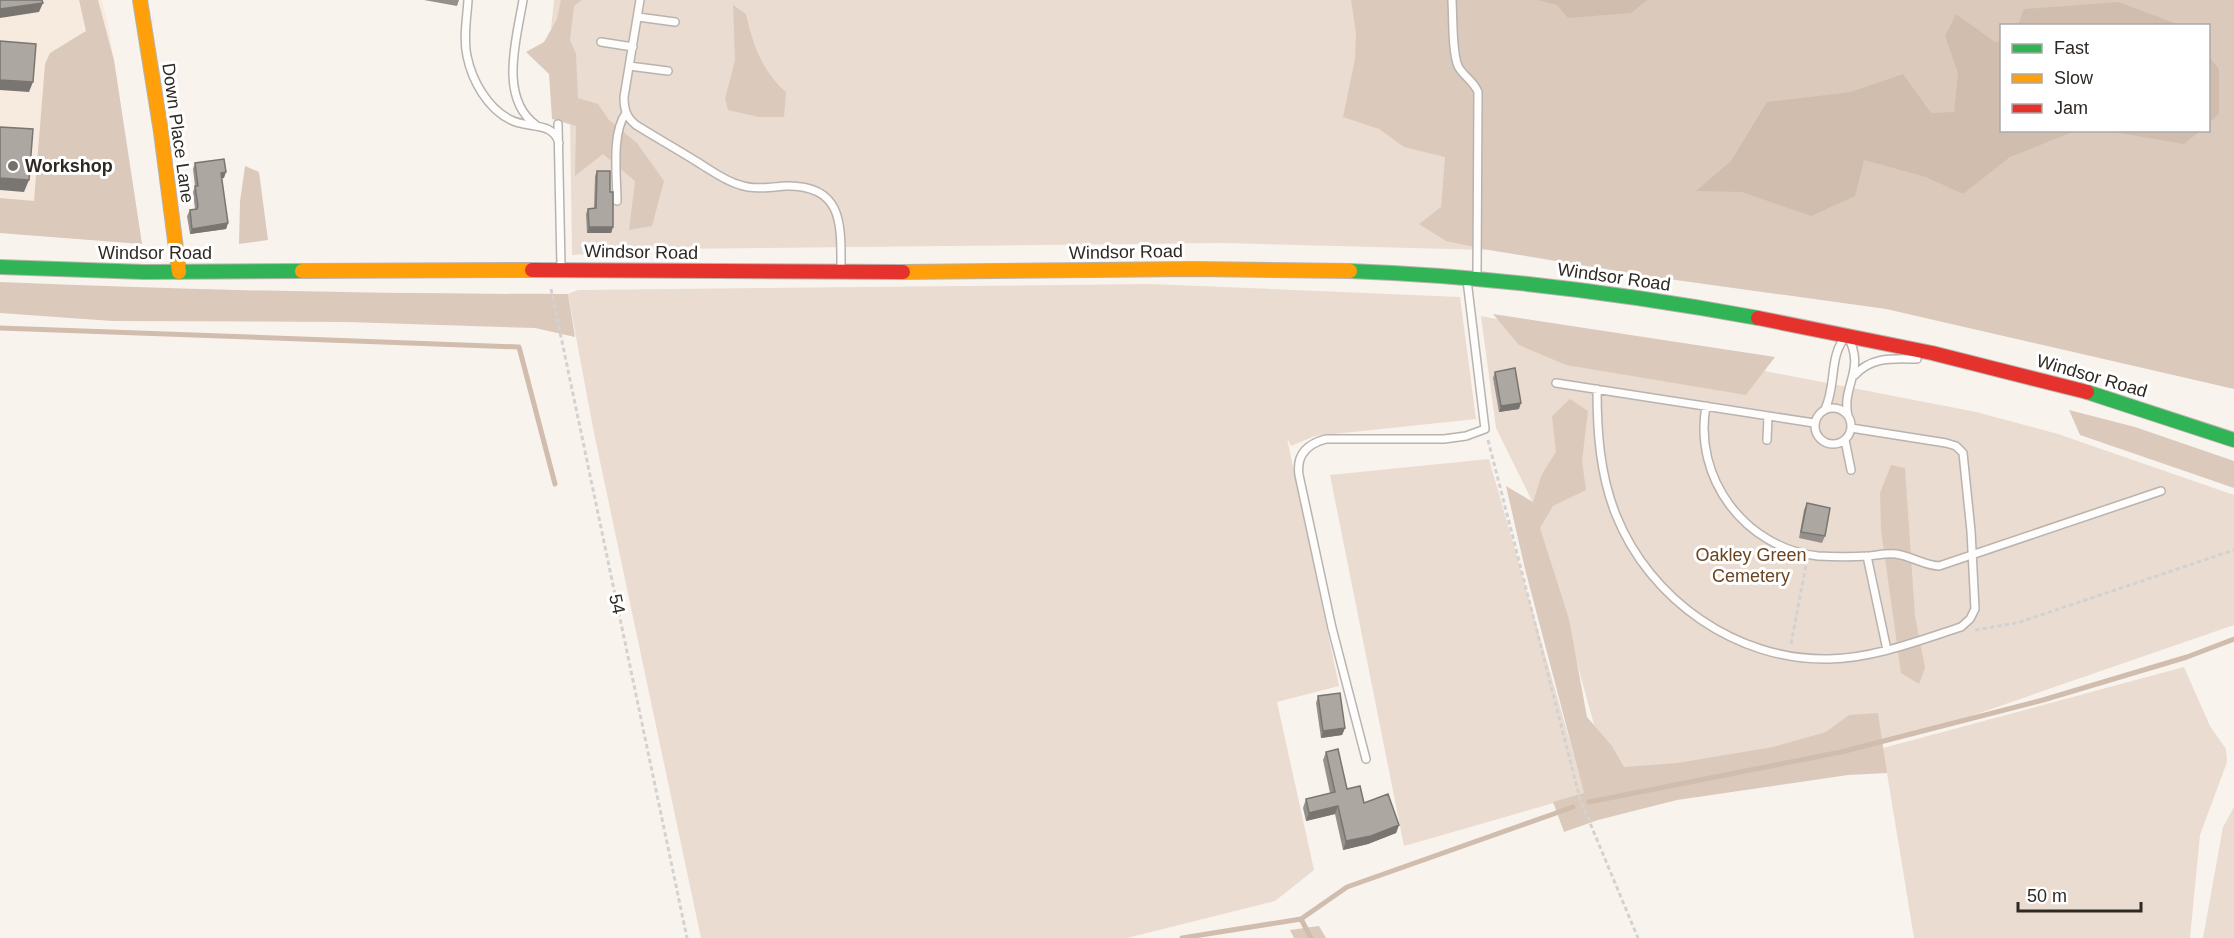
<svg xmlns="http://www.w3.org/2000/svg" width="2234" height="938" font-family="Arial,sans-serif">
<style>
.built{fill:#f7eade}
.green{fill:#eadcd0}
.forest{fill:#dbcabc;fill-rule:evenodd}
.water{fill:#d0bdad}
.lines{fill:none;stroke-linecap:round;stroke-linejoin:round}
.stream{stroke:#d0bdad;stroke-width:5}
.lane-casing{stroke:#b8b3ae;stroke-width:10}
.fast-casing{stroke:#b8b3ae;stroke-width:16}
.slow-casing{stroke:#b8b3ae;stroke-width:16}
.jam-casing{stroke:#b8b3ae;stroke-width:16}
.path{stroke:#d4d2d1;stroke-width:3;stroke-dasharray:4.5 3;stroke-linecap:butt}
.lane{stroke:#fefdfc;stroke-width:7}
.fast{stroke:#30b455;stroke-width:14}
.slow{stroke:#ff9f0a;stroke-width:14}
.jam{stroke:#e5322d;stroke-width:14}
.wall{fill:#95908b}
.shaded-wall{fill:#797571}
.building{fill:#ada7a2;stroke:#797571;stroke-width:1.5}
.poi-dot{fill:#76706a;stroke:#fff;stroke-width:2}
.labels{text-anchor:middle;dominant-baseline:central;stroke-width:6;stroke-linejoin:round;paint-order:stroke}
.street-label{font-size:18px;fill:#2f2923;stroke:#fff}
.poi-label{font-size:18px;font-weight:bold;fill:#2f2923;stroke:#fff;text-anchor:start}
.park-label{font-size:18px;fill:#6a4521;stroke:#fff}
</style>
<rect width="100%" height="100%" fill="#f9f3ee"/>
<!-- built -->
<path class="built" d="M0,0H102L109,30L142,244L0,233Z"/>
<!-- green -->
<path class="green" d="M554,0H1466L1488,250L1222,243L664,249L572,255L570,116L551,29Z
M1150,284L1460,297L1476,419L1315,436L1291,446L1287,438L1339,686L1277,702L1314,870L1275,901L1127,938H701L594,433L568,294L578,290Z
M1481,316L1976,412L2058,434L2234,495V625L1916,735L1790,754L1612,790L1533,503L1496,428Z
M1489,459L1585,794L1404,846L1330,475Z
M2184,667L2210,726L2226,749L2227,762L2200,835L2190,938H1914L1887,773L1872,751Z
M2234,807V938H2203L2223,827Z"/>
<!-- forest -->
<path class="forest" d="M79,0H98L114,60L142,244L0,233V198L34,201L45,64L50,53L86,31Z
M561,0H582L574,6L570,40L576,54L578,98L598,104L609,120L637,143L664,181L652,226L629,230L635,181L603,154L575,176L576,126L552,119L549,74L526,52L544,42L557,19Z
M1351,0H2234V389L1886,309L1654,277L1489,250L1446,241L1419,224L1441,207L1445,157L1404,147L1379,129L1343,117L1355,59L1356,33ZM2002,26H2208V130H2002Z
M733,5L746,14C753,45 762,71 786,92L784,117H759L728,110L725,99L735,60Z
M245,166L259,172L268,240L239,244L240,201Z
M0,282C189,290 378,294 568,294L575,337L535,328L346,322L112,321L0,313Z
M1493,314L1775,357L1746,395L1566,365L1519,345Z
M1570,399L1588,411L1582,461L1586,490L1553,506L1540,528L1569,619L1587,717L1612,746L1624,767L1677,763L1773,747L1826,732L1849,715L1878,713L1887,773L1848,775L1677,800L1598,820L1564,832L1553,802L1584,793L1525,569L1506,486L1533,502L1542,474L1556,452L1552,416Z
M2069,410L2135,427L2234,461V488L2080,435Z
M1891,465L1905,468L1915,616L1925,668L1919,684L1901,673L1881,530L1880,493Z
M1319,926L1326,938H1294L1290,930Z"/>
<!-- water -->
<path class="water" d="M1538,0H1647L1631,13L1568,18L1557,5Z
M2118,2L2180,25H2018L2024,9Z
M1956,14L1995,42L2001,41L2002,130L2075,131L2010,157L1963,194L1926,177L1864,160L1855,196L1811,216L1742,192L1696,191L1731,161L1767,102L1851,92L1903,74L1931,113L1954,112L1958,73L1945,36Z
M2209,57L2219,69V114L2209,123Z
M2107,131H2200L2184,144Z"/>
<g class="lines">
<!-- stream -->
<path class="stream" d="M0,328L519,347L555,484
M1589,802L1841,752L2043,700L2187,657L2234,639
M1182,938L1301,919
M1311,938L1301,919L1347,887L1573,807"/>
<defs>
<path id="lane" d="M468,0C467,18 463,38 467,56C472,81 488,109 511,120C528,129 553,121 559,143
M523,0C517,37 498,98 536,125
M640,0L624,97C624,109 626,117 636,125C657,138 678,150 699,163C712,171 725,181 740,185C754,190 771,187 786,186C844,185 841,225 841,270
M1452,0C1453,17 1452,52 1458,66C1463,76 1474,81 1478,92L1477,274
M638,17L675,22
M601,42L633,47
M629,66L668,71
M558,124L561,266
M617,201C617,177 611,133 626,113
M1855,375C1872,356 1893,359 1917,359
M1556,383L1814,423
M1597,389C1597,432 1600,475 1616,515C1650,600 1737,661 1829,659C1874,658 1918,641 1961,627L1970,619L1975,609L1971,531L1963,453L1956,446L1946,443L1851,428
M1706,406C1693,478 1745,548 1818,556C1834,557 1853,557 1869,556C1878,555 1887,553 1896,554C1911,556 1923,565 1939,566L2161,491
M1815 426a18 18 0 1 1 36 0a18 18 0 1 1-36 0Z
M1825,409C1837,385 1828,355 1847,335C1867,370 1841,385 1848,416
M1767,440L1768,416
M1845,440L1851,470
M1867,556L1887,650
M1366,759L1332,628L1299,475C1296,455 1307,444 1326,439H1444L1466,436L1485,429L1467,280"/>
<path id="fast" d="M0,267L144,272L302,271
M1350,271C1487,276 1623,293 1758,318
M2087,392L2234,440"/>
<path id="slow" d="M140,0L161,132L179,272
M302,271L532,270
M903,272L1194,269L1350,271"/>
<path id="jam" d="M532,270L903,272
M1758,318L1932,353L2087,392"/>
</defs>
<!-- lane casing -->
<use href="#lane" class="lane-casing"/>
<!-- fast casing -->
<use href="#fast" class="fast-casing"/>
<!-- slow casing -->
<use href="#slow" class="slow-casing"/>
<!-- jam casing -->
<use href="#jam" class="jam-casing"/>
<!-- path -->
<path class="path" d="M551,289L687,938
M1488,440L1580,799L1638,938
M1975,630L2017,623L2234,550
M1791,644L1806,565"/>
<!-- lane -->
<use href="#lane" class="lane"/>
<!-- fast -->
<use href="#fast" class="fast"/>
<!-- slow -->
<use href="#slow" class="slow"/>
<!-- jam -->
<use href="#jam" class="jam"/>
</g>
<!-- wall -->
<path class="wall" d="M424,0H459L457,6Z
M195,163L224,178H221L228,223L226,229L190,234L187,216L190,210L195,209L193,192L195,186L193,169Z
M597,171L610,192L613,227L611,233H587L586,214L588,209L594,208L595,176Z
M1495,372L1519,409L1499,412L1493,378Z
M1807,503L1825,536L1822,543L1799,538L1804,510Z
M1318,696L1345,728L1342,735L1321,738L1316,703Z
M1326,752L1347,789L1364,803L1399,825L1396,833L1368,844L1343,850L1335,814L1306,821L1303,808L1306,799L1330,793L1323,760Z"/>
<!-- shaded-wall -->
<path class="shaded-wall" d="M43,3L39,12L0,18V9Z
M0,80L33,82L29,92L0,90Z
M226,172L224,178L219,179L221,173Z
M0,178L29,180L24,192L0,190Z
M228,223L226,229L190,234L192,229Z
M589,227H613L611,233H587Z
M1521,403L1519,409L1499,412L1501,406Z
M1345,728L1342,735L1321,738L1323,731Z
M1338,806L1335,814L1306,821L1309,813Z
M1399,825L1396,833L1368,844L1343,850L1346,841Z"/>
<!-- building -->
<path class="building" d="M0,0H42L43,3L0,9Z
M0,41L36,44L33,82L0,80Z
M0,127L33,129L29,180L0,178Z
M224,159L226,172L221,173L228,223L192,229L190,210L197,209L198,206L195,186H198L195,163Z
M597,171H610V192H613V227H589L588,209L596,208Z
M1515,368L1521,403L1501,406L1495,372Z
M1807,503L1830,508L1825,536L1801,532Z
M1340,693L1345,728L1323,731L1318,696Z
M1338,749L1347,789L1360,786L1364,803L1388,794L1399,825L1371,836L1346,841L1338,806L1309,813L1306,799L1335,792L1326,752Z"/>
<!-- markers -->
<circle class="poi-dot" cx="13" cy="166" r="6"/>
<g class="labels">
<!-- street labels -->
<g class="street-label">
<text transform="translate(178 133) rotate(82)">Down Place Lane</text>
<text transform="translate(641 252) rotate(1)">Windsor Road</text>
<text transform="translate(1126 252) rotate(-1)">Windsor Road</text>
<text x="155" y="253">Windsor Road</text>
<text transform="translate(1614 277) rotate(8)">Windsor Road</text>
<text transform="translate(2092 376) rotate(16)">Windsor Road</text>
<text transform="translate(617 604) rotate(78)">54</text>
</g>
<!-- poi labels -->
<g class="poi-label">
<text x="25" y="166">Workshop</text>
</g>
<!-- park labels -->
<g class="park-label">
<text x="1751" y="555">Oakley Green<tspan x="1751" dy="21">Cemetery</tspan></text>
</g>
</g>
<!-- legend -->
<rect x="2000" y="24" width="210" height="108" fill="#ffffff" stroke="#aca9a7" stroke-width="1.5"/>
<rect x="2012" y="44" width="30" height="9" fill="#30b455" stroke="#aca9a7" stroke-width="1.5"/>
<text x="2054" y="54" font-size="18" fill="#2f2923">Fast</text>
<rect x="2012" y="74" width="30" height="9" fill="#ff9f0a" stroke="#aca9a7" stroke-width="1.5"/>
<text x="2054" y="84" font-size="18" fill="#2f2923">Slow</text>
<rect x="2012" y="104" width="30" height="9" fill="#e5322d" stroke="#aca9a7" stroke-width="1.5"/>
<text x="2054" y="114" font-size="18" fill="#2f2923">Jam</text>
<!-- scale -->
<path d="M2018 902v9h123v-9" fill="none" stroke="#2f2923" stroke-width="3"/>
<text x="2027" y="902" font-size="18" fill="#2f2923" stroke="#ffffff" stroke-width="4.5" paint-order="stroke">50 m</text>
</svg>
